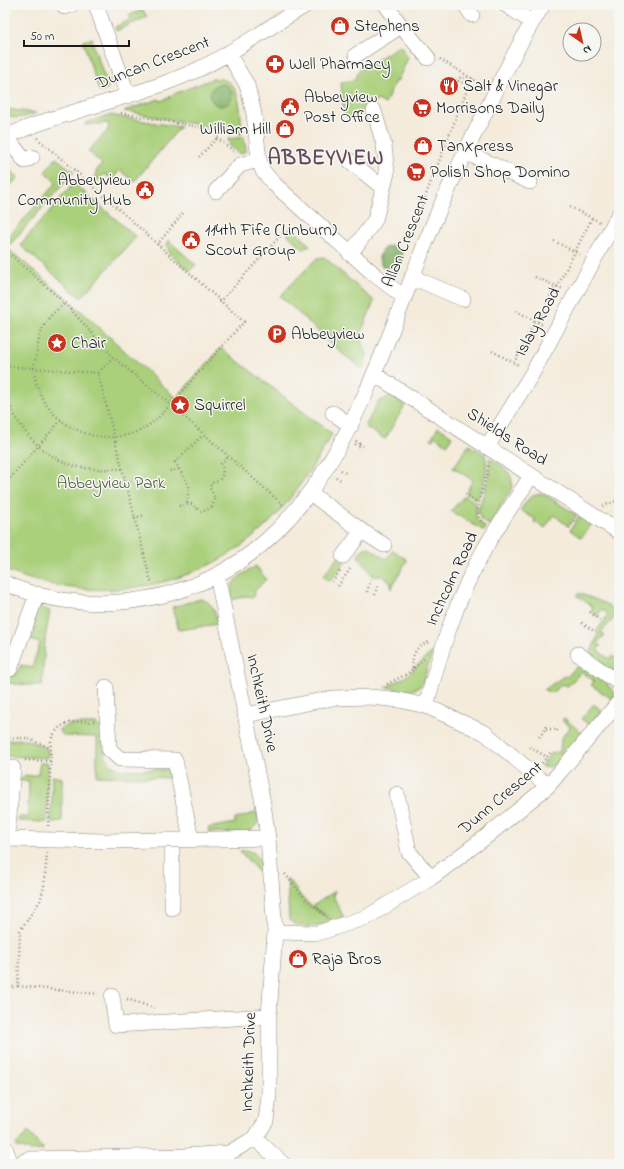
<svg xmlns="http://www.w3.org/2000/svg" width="624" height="1169" font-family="'Indie Flower',sans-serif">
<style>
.green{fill:#aad07b;stroke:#63764c}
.forest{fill:#87b26b;stroke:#526744}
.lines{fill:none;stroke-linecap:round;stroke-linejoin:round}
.minor-casing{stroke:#88847c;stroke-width:16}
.path{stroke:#88847c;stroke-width:2.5;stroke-dasharray:1 3;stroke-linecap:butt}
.minor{stroke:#fff;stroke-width:15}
.labels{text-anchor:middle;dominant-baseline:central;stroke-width:3;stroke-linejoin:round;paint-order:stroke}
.poi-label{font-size:17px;fill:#1c1c1c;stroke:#f6f6f2;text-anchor:start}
.street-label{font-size:17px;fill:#1c1c1c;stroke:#f6f6f2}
.park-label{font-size:17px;fill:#4e5b3d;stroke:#f6f6f2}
.district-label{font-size:21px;font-weight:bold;letter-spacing:1px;fill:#644a59;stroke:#f6f6f2}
</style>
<rect width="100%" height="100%" fill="#f6f6f2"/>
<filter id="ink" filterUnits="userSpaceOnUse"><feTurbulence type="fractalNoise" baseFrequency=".025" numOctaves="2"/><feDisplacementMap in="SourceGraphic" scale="8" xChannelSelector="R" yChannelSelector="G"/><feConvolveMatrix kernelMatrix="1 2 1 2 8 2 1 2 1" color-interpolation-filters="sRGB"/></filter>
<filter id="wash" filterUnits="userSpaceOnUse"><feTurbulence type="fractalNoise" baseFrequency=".012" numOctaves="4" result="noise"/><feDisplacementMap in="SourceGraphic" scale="16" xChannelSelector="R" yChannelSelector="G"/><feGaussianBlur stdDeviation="0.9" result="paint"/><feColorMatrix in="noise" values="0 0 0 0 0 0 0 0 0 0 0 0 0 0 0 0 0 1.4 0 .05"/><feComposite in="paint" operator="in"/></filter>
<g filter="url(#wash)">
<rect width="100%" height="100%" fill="#f4ebdb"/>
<!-- green -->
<path class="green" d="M143,10L147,17L116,31L115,27L131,19L129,15Z
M93,38L92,41L104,76L110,81L107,89L99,91L83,41Z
M401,45L408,58L397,82L395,81L385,104L378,100L358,113V119L344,115L341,82L355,80L358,71Z
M212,79C242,75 240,111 242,133L124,111L159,99L160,101L170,98L169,96Z
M5,109L36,113C25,117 9,123 5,109Z
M109,115L180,127L134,182L120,170L112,180L105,174L94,184L92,183L97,170L102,164L88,151L108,130L109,123L85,125V123Z
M244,137L246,151L241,154L231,148L228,139Z
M56,158L74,172L7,248L78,308L176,398L221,348L332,434C316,462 292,500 269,523C200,590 94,608 5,570V234L9,236L56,183L45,172Z
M5,165L18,177L5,192Z
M74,183L136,237L81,298L20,245Z
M291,227L310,245L303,249L288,235V231Z
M168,240L196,265L190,271C182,264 163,253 168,240Z
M324,257L374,301L362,331L360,332L367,356L363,369L344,355L280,296L317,258Z
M390,396L405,405L385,439L365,427L378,402Z
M438,427L452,436L447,445L435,436L433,440L431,439Z
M469,445L485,455C489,472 483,485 477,500L466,492L473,480L453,468Z
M489,458C502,466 516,473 511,490L489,525L481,520L478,511L490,473Z
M539,493L544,494L577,515L568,526L554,515L545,528L534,522L535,519L520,510L531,496Z
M465,495L476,503V519L486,528L484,531L451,511Z
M579,516L591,525L581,538L570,530Z
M368,547L386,559L393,550L407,560L391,589V583L383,576H373L358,556L363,549Z
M339,556L346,561L330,581L323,576Z
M256,566L266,579L254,592L253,597L245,596L232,600C228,579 241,576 256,566Z
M578,593L602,602L619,613L601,632L604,635L597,644L601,646L597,650L610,659L613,656L619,661V671L617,670L614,674L592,656L591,652L598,635L596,632L608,615L602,609L597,616L591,611L593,607L576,595Z
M201,599C214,603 214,611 218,624L179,630L172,607Z
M36,606L50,611L45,639L42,686L5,683V678L17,672L21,665L32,668L40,643L31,640L35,627L33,618Z
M433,651L422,684C412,695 398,689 386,687L405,677Z
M582,665L609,682L607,685L613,690L615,694L612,699L591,685L594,681L581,672L568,686L562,684L552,693L544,690L564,676L567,677L576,667Z
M594,704L602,711L591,726L581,719Z
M564,718L584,735C576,744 554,774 541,766L552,753L560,752L561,738L570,727L562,720Z
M71,724H97L102,729C103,746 102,763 121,770L170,769L175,778L97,776V737L64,736L58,730Z
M18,739L31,741L48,749V758L5,756V741Z
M40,763H48L47,822L18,821V817H28L29,781H19L25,775L32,776L38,774Z
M52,776L62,778V821L51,822Z
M258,812C262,840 227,832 209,832L208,828L235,823V819Z
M245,850C258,851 262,862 260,874L240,851Z
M287,878L304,900L332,922C319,927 300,930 289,920Z
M335,891L333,896L344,918L333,921L313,906Z
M28,1132L44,1150L30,1151L22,1148H18L16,1144Z"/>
<!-- forest -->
<path class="forest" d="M210 95a11 11 0 1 1 22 0a11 11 0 1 1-22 0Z
M379 258a12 12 0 1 1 24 0a12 12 0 1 1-24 0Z"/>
</g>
<g filter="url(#ink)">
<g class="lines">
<defs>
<path id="minor" d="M96,5L128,96
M386,5L401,26L428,58
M465,5L472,15
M506,5L532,22
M65,7L71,5
M228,53L247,85L254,114L259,160L263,171L273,183L375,275L404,297
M356,55L401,26
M5,135L25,161L32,157
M5,137C68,109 137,98 199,69C237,51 270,26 306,5
M465,152L530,182
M350,161L383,188
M216,191L240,165L259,160
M350,254L375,220L387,173L384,145L374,111
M412,277L463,299
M374,374L619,532
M333,413L351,426
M487,447L533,372L619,214
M310,493L362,531
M343,556L362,531L384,545
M5,583C43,601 90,606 131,601C315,579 367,391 425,244C444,196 466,149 490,103C506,69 523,36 543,5
M578,654L619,683
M5,670L10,669L37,594
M106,687L109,749L120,759L175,760L191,839
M426,706C440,652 457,597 485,548C499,523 516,500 531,476
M246,715L333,698L371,697L399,700L426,706L485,733L548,786
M397,794L409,852L431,878
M5,839L106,841L268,838
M7,839L13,768
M172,908V840
M275,932L318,933L367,917L431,878L487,836L548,786L619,702
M112,996L116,1025L269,1016
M255,1138L283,1164
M5,1148L11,1164
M19,1164L29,1159L184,1156L229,1153L255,1138L266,1121L269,1095V1016L275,932L268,838L263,803L217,575"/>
</defs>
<!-- minor casing -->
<use href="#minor" class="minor-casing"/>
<!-- path -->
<path class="path" d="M440,59L484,86
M121,113L242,135
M37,138L94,187L244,322C224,344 204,366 185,388C171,403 158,422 139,431C93,451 37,420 34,369C34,365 35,361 36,357C38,346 39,333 46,323C50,315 58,309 65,303
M217,138L236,153
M199,157L217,138L220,131
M570,207L600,222
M410,235L469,85L458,81L460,78L473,79
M554,241L581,255
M157,245L183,213
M5,250L65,303L113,357L170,404L283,505
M535,277L563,289
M557,287L592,218
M220,302L283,233
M516,311L543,325
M538,322L555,286
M492,351L520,366
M113,357L98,373L151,582
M514,363L535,321
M5,366L98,373
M5,393C16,427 42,459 79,467C93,470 108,469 122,469
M356,441L363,446
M355,444L362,448
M341,470L347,474
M170,471L179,469
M336,477L342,481
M126,483L136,479
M5,484L61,420
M465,494L478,503
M187,503L189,486L175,462L203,435
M179,506L191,504L202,512L212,507L215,498L210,488L211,483C222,481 225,474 221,464L228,457
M603,506L619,500
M134,518L145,515
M484,524C468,512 489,482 488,463
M569,528L575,520
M332,582L341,570
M338,586L350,569
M367,592L371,578
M375,595L378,585
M590,612L601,621
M582,623L594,631
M413,668C411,654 417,645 430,642
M387,684L407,674L424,659
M546,729H557V731
M539,737L545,730L546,724
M5,738H26L51,748
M530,747L547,757
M25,760L50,761
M542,763L551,752
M48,826L51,740C60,719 75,722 95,721
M47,853L44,887L40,901L20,931L18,986L98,994
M285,874L306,900L326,916
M5,989L18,986
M127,999L154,1008"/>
<!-- minor -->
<use href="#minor" class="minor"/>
</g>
</g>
<!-- icons -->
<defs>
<symbol id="shop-disc" viewBox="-11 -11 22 22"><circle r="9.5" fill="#c8321e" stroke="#f6f6f2"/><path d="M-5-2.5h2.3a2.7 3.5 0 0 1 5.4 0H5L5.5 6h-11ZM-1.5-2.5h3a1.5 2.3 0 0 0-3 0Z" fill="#fff"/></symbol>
<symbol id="pharmacy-disc" viewBox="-11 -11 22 22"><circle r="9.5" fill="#c8321e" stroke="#f6f6f2"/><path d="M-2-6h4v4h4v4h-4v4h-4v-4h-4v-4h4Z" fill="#fff"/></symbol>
<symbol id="restaurant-disc" viewBox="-11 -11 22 22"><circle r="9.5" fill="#c8321e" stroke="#f6f6f2"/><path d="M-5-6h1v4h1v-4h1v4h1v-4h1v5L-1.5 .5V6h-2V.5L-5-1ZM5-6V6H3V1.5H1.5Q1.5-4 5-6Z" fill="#fff"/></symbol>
<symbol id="civic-disc" viewBox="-11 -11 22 22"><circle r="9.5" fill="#c8321e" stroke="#f6f6f2"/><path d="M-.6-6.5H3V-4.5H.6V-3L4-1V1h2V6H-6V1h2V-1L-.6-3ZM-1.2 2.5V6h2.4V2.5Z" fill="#fff"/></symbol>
<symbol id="supermarket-disc" viewBox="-11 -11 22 22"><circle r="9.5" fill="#c8321e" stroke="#f6f6f2"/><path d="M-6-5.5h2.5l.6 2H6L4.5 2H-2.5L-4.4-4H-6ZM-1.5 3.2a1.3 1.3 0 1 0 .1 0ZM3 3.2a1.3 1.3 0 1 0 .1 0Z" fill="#fff"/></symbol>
<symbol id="parking-disc" viewBox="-11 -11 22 22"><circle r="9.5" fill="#c8321e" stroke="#f6f6f2"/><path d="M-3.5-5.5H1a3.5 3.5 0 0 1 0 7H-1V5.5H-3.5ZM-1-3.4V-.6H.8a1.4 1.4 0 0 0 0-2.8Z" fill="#fff"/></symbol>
<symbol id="sight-disc" viewBox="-11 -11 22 22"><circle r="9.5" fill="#c8321e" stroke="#f6f6f2"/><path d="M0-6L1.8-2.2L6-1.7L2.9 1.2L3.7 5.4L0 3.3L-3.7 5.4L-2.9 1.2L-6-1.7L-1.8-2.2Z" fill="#fff"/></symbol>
</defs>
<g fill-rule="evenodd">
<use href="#shop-disc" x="329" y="15" width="22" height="22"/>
<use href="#pharmacy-disc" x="264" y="53" width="22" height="22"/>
<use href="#restaurant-disc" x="438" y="75" width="22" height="22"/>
<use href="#civic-disc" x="279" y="96" width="22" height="22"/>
<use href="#supermarket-disc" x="411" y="97" width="22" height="22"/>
<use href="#shop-disc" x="274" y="118" width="22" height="22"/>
<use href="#shop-disc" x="412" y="135" width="22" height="22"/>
<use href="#supermarket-disc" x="405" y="161" width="22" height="22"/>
<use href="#civic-disc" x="134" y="179" width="22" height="22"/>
<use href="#civic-disc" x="180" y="229" width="22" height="22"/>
<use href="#parking-disc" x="266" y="323" width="22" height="22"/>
<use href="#sight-disc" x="46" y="332" width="22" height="22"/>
<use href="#sight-disc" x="169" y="394" width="22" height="22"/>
<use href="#shop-disc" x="287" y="948" width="22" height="22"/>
</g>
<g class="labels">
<!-- poi labels -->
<g class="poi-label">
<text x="354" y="26">Stephens</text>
<text x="289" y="64">Well Pharmacy</text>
<text x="463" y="86">Salt &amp; Vinegar</text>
<text x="304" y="97">Abbeyview<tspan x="304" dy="20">Post Office</tspan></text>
<text x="436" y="108">Morrisons Daily</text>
<text x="271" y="129" text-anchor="end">William Hill</text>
<text x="437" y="146">TanXpress</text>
<text x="430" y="172">Polish Shop Domino</text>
<text x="131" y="180" text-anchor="end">Abbeyview<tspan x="131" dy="20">Community Hub</tspan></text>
<text x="205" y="230">114th Fife (Linburn)<tspan x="205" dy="20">Scout Group</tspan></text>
<text x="291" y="334">Abbeyview</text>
<text x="71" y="343">Chair</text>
<text x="194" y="405">Squirrel</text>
<text x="312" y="959">Raja Bros</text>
</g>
<!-- street labels -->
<g class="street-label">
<text transform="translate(153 63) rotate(-21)">Duncan Crescent</text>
<text transform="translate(406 241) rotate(-68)">Allan Crescent</text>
<text transform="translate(538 322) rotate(-61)">Islay Road</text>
<text transform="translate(507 437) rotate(33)">Shields Road</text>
<text transform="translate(452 579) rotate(-65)">Inchcolm Road</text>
<text transform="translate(262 703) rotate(78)">Inchkeith Drive</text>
<text transform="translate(501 798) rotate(-40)">Dunn Crescent</text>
<text transform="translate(249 1062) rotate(-88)">Inchkeith Drive</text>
</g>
<!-- park labels -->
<g class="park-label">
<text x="111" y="483">Abbeyview Park</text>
</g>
<!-- district labels -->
<g class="district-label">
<text x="326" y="159">ABBEYVIEW</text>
</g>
</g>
<!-- margin -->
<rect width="624" height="1169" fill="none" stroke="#f6f6f2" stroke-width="20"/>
<!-- north arrow -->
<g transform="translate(582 42) rotate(146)"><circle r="19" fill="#f6f6f2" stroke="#9f9f9c"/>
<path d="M0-3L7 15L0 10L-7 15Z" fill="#c8321e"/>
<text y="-6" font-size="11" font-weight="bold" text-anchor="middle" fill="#1c1c1c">N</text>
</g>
<!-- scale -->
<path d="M24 40v6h105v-6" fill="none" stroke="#1c1c1c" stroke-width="2"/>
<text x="30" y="40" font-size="12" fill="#1c1c1c" stroke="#f6f6f2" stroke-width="3" paint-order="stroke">50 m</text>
</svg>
